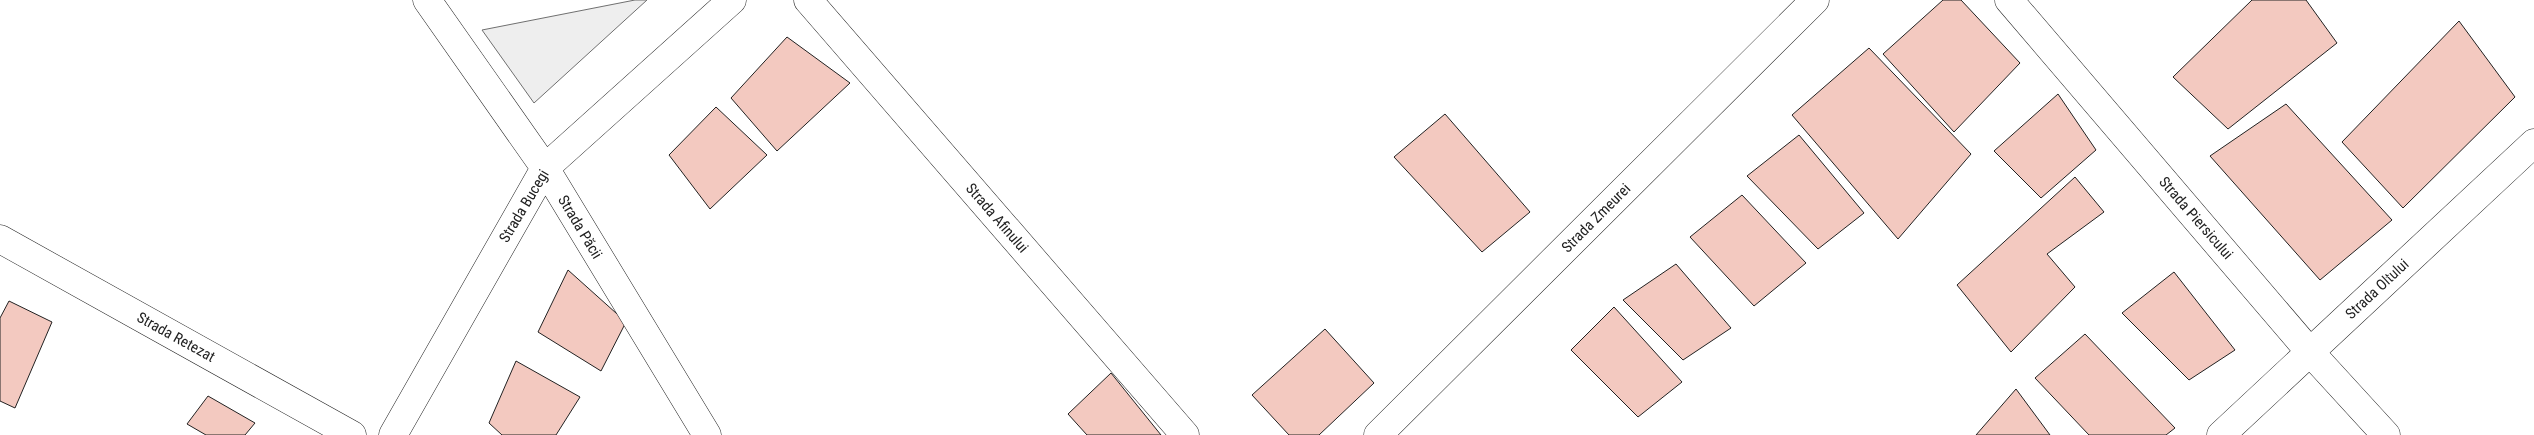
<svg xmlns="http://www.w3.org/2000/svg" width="2534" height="435" font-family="'Roboto Condensed',sans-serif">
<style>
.green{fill:#eee;stroke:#6f6f6f}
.building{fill:#f3c9c0;stroke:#222}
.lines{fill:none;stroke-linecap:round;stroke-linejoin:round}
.minor-casing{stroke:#222;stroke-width:29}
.minor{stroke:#fff;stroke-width:28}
.labels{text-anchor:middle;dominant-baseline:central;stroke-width:4;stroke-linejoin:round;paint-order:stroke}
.street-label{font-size:15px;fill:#222;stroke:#fff}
</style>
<rect width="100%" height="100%" fill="#fff"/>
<!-- green -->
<path class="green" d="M635,0H647L534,103L482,30Z"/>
<!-- building -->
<path class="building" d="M1943,0H1961L2020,63L1954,132L1883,54Z
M2252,0H2306L2337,43L2228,129L2173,77Z
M2459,21L2515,97L2403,208L2342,142Z
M787,37L850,83L777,151L731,98Z
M1869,48L1971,154L1898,239L1792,115Z
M2058,94L2096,150L2041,198L1994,151Z
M2286,104L2392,220L2320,280L2210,156Z
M716,107L767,155L710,209L669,155Z
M1445,114L1530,212L1482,252L1394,157Z
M1799,135L1864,213L1818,249L1747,176Z
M2075,177L2104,212L2047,254L2075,287L2011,352L1957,285Z
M1742,195L1806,263L1754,306L1690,237Z
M1676,264L1731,328L1683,360L1623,300Z
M568,270L626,322L601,371L538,332Z
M2174,272L2235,350L2189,380L2122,313Z
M9,301L52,322L15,408L0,401V318Z
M1614,307L1682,382L1638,417L1571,350Z
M1325,329L1374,383L1319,435H1289L1252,395Z
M2085,334L2175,428L2166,435H2089L2035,378Z
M516,361L580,397L556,435H502L489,423Z
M1111,373L1161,435H1087L1068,414Z
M2016,389L2050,435H1976Z
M208,396L255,423L245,435H206L187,424Z"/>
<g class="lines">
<defs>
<path id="minor" d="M427,0L545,168L707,435
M808,0L1185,435
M2009,0L2310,352L2386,435
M0,239L352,435
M393,435L545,168L732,0
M1378,435L1815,0
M2221,435L2534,143"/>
</defs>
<!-- minor casing -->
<use href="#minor" class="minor-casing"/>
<!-- minor -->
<use href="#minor" class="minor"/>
</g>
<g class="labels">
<!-- street labels -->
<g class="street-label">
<text transform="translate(524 206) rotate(-59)">Strada Bucegi</text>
<text transform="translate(997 218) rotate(49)">Strada Afinului</text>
<text transform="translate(1596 218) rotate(-45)">Strada Zmeurei</text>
<text transform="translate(2196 218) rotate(49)">Strada Piersicului</text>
<text transform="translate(580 227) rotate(59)">Strada Păcii</text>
<text transform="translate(2377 289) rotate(-43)">Strada Oltului</text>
<text transform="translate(176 337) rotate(29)">Strada Retezat</text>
</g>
</g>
</svg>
